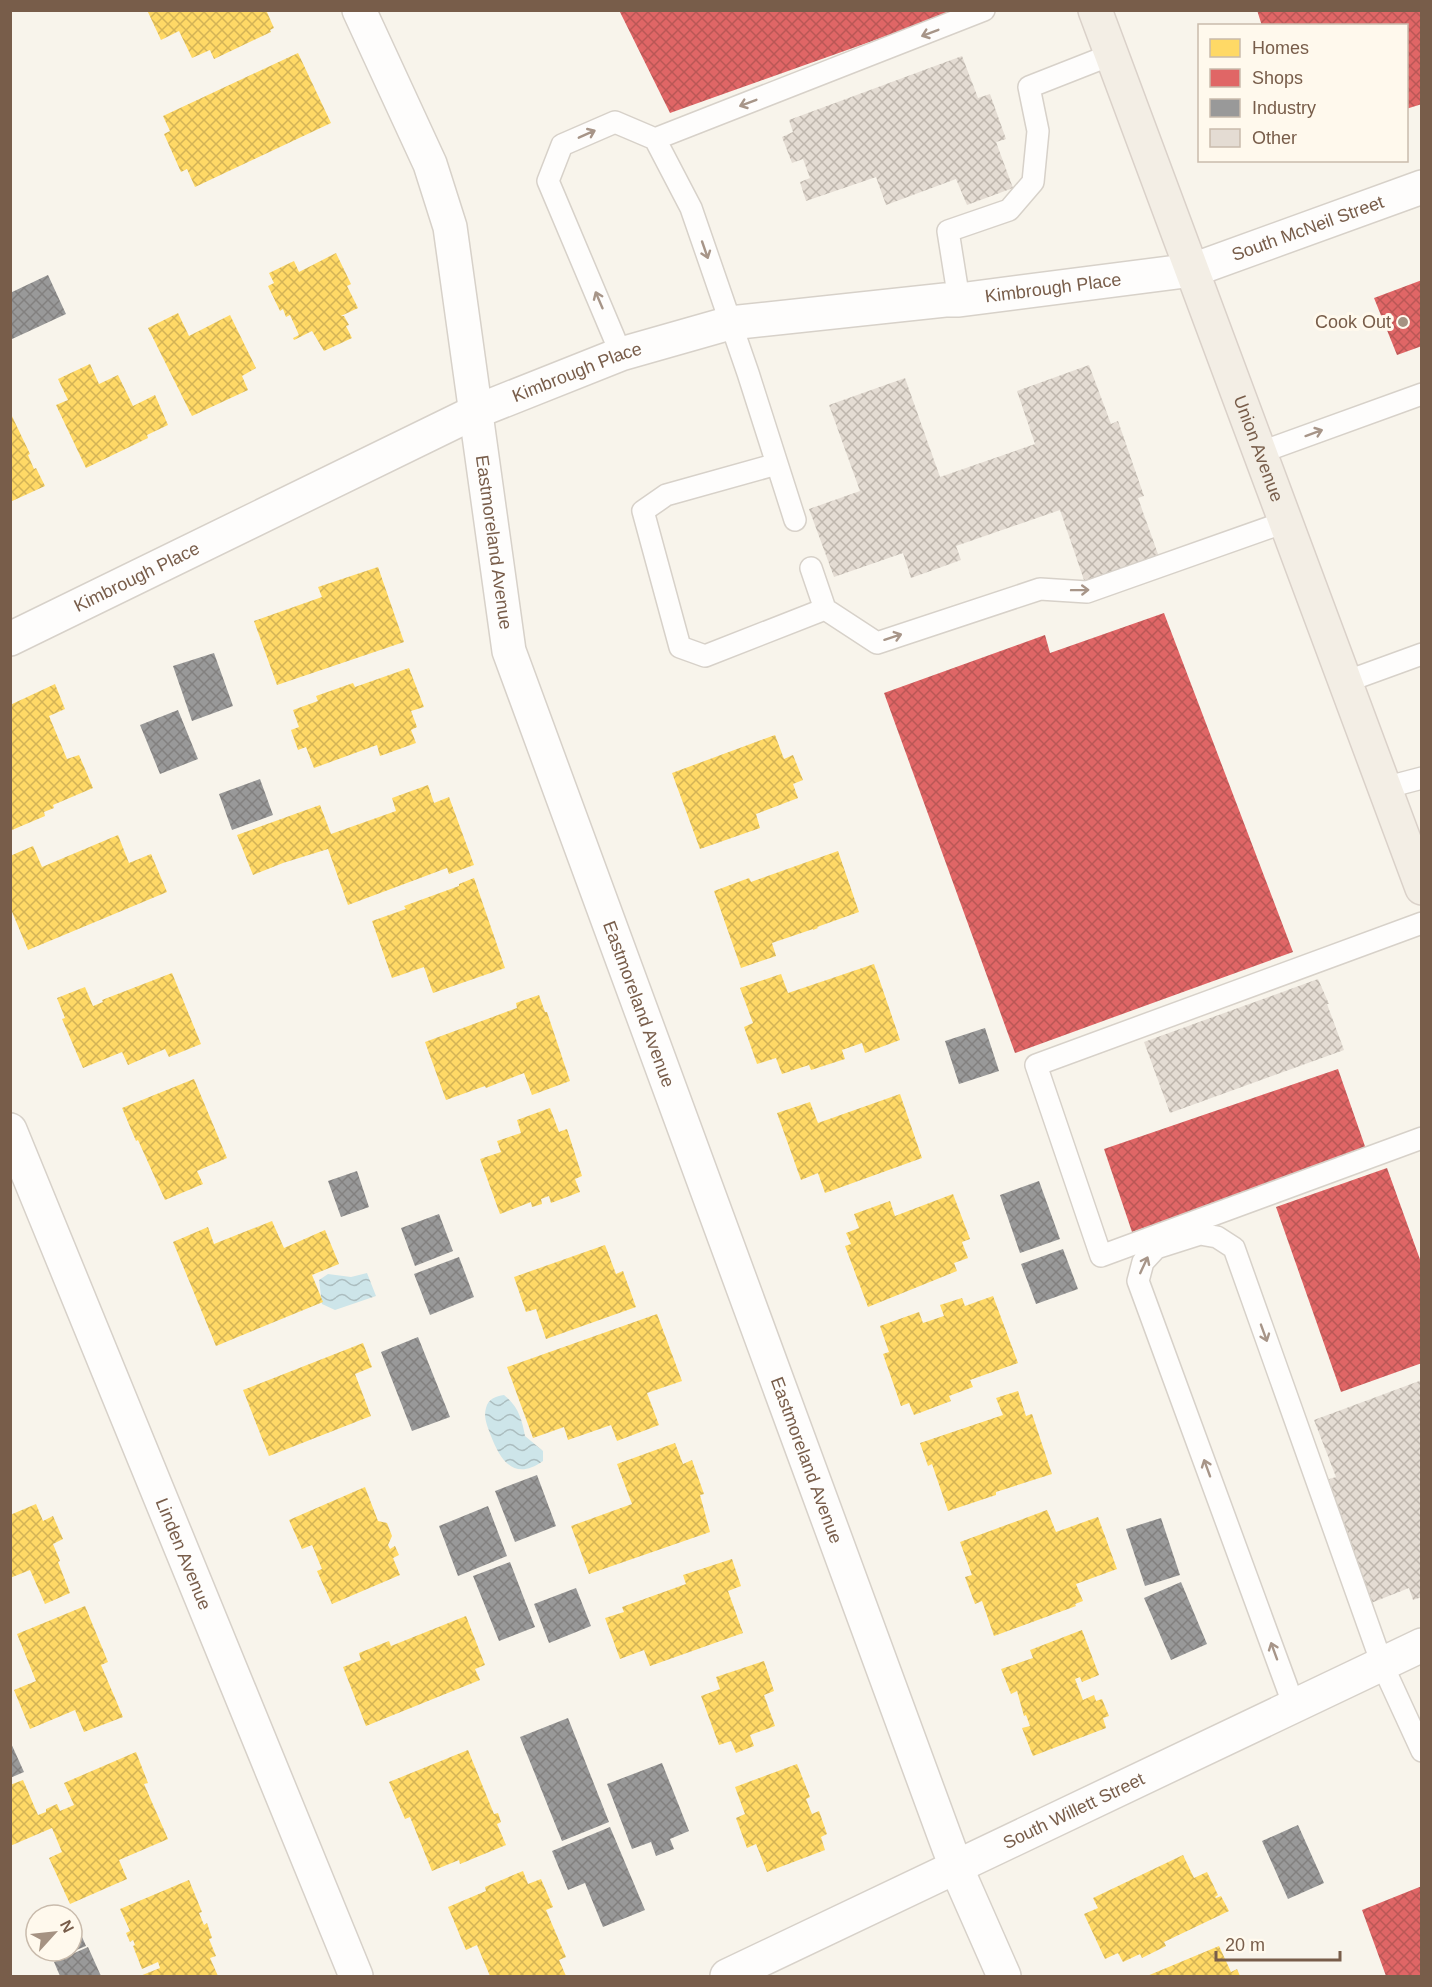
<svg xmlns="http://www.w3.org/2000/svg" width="1432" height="1987" font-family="Helvetica,sans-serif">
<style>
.water{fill:url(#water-waves)}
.homes{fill:url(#homes-cross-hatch)}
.shops{fill:url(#shops-cross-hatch)}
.industry{fill:url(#industry-cross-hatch)}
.building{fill:url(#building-cross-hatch)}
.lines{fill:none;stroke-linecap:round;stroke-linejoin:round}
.service-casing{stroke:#d7d1c9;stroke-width:24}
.minor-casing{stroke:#d7d1c9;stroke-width:36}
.primary-casing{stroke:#dad1c9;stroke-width:36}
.service{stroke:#fefdfc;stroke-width:21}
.minor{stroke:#fefdfc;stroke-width:33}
.primary{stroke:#f3eee5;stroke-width:33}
.oneway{stroke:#a79588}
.poi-dot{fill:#a59282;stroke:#fff9ed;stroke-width:2}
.labels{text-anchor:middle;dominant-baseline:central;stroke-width:6;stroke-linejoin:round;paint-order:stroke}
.street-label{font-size:18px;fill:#785d4a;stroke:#fff9ed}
.poi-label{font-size:18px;fill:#785d4a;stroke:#fff9ed;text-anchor:end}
</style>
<defs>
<pattern id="water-waves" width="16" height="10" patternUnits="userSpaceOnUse" patternTransform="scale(1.5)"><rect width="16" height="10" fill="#cde5e9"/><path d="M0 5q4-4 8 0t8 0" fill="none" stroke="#abbdbf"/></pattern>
<pattern id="homes-cross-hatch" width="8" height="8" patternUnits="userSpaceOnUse" patternTransform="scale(1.5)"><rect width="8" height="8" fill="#ffd966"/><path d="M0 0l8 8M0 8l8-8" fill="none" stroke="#d3b356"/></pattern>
<pattern id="shops-cross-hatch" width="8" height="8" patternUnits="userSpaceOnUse" patternTransform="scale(1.5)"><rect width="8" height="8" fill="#e06666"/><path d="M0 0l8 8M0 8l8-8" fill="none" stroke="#ba5756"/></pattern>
<pattern id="industry-cross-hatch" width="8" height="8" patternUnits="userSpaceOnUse" patternTransform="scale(1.5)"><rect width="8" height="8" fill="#999"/><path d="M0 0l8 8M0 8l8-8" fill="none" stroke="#82807f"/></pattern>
<pattern id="building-cross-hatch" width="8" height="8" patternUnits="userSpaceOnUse" patternTransform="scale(1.5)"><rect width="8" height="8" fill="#e4dcd3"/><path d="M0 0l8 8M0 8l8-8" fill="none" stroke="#beb6ad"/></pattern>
</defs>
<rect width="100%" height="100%" fill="#f8f4eb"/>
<!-- water -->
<path class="water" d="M367,1273L376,1296L335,1310L322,1304L319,1280L328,1274L351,1277Z
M504,1395C518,1406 522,1419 525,1436L543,1451V1461C515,1481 501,1462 491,1436C488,1427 483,1418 486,1408C488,1399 496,1396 504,1395Z"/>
<!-- homes -->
<path class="homes" d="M147,10H266L274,28L270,30L271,32L214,59L210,50L192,58L179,31L161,40Z
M298,53L331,123L195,187L187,169L181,172L164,134L170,131L163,116Z
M336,253L351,284L347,286L358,308L341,316H344L349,325L346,326L352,338L324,351L312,331L294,340L293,338L299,335L290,315L286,317L283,309L280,311L268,286L274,283L269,273L294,261L299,272Z
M178,313L189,336L230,315L256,368L242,376L248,390L192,416L148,328Z
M90,364L99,384L118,375L133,406L155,395L168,425L147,435L148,438L86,468L56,405L68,400L58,379Z
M10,412L30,454L28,455L34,469L36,468L45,486L10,502Z
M378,567L404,642L277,685L254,621L322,597L318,587Z
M409,668L424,707L411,711L417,727L411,730L416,743L380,756L377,745L314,768L306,747L298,750L291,730L299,727L293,710L318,701L316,696L353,683L355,687Z
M55,684L65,709L49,716L67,759L79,755L93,788L53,805L54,808L44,812L45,816L12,830L10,705Z
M775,735L784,759L793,755L803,780L793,784L798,798L756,814L760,828L700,849L672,773Z
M428,785L434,803L449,797L474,865L449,874L447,868L348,905L328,849L283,863L253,875L237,835L320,805L331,834L396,811L392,798Z
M118,835L129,863L151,854L167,892L28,950L10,907V856L33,846L42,867Z
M838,851L859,912L817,927L818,928L813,930V929L772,943L776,956L741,968L714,891L749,878L751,882Z
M474,878L505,968L433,993L424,967L392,978L372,921L406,909L404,906L459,886V884Z
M874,964L900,1040L865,1053L862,1043L842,1050L845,1059L811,1070L809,1065L782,1074L776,1058L757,1064L744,1027L753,1023L740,988L781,974L788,993Z
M172,973L201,1044L169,1057L165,1049L128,1065L122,1052L83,1068L62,1019L65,1018L57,998L85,987L93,1006L103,1002L102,1000Z
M539,995L545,1012H547L570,1081L532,1095L524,1073L486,1088L485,1086L446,1100L425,1042L517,1008L516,1003Z
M194,1079L227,1158L197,1171L203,1184L165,1200L138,1140L136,1141L122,1108Z
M900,1094L922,1158L825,1193L818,1173L801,1180L777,1113L810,1102L818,1123Z
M550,1108L559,1132L567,1129L582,1176L575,1179L580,1192L551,1203L549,1196L541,1199L542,1204L532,1207L531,1202L500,1214L480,1159L501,1152L497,1141L521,1133L517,1120Z
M953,1194L970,1239L962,1242L968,1258L954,1263L957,1271L868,1307L845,1246L851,1244L846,1233L859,1228L854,1214L890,1201L895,1216Z
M272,1221L284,1248L325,1230L339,1264L312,1275L323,1302L216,1346L173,1242L208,1227L214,1244Z
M605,1245L616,1274L623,1271L636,1307L546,1339L536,1309L526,1312L514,1277Z
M993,1296L1018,1363L970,1380L973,1387L949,1396L951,1401L914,1415L909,1403L901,1406L883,1354L889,1352L880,1326L919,1312L923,1323L944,1316L940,1305L962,1298L965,1306Z
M657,1314L682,1381L647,1393L659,1425L617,1441L611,1425L568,1440L564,1427L533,1438L507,1367Z
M363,1343L372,1367L355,1374L371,1416L269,1456L243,1390Z
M1018,1391L1026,1416L1032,1414L1052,1474L996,1492V1495L948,1511L932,1464L928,1466L920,1443L1003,1415L996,1398Z
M675,1443L683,1464L692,1460L704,1494L700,1495L710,1532L589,1574L571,1526L632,1504L617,1464Z
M365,1487L378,1521L387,1523L392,1536L388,1545L390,1549L395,1546L399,1555L393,1558L400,1575L332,1604L317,1571L322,1569L312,1545L302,1549L289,1520Z
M36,1504L43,1521L53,1516L63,1539L53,1544L60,1561L58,1562L70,1593L45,1604L30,1570L10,1578V1515Z
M1047,1510L1056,1532L1098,1517L1117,1569L1076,1584L1083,1601L1075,1604L1076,1606L994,1636L982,1601L975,1604L965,1577L972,1575L960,1542Z
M732,1559L741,1586L728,1591L743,1633L650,1666L644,1650L620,1659L605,1618L624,1612L622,1607L686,1584L683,1575Z
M85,1606L108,1662L101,1665L123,1717L84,1732L75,1710L30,1729L14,1690L36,1681L17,1634Z
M466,1616L485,1665L475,1669L480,1680L366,1726L343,1667L361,1660L359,1653L389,1641L391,1646Z
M1082,1630L1099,1675L1082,1682L1080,1677L1075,1679L1083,1700L1094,1695L1096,1701L1102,1699L1109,1716L1103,1718L1106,1728L1033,1756L1022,1728L1030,1726L1026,1715L1024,1716L1017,1691L1011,1694L1001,1669L1033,1658L1030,1650Z
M764,1661L774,1691L764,1695L775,1726L750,1735L754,1746L736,1753L731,1741L719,1745L701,1696L720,1689L716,1677Z
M468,1750L494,1814L498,1813L501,1822L497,1824L506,1845L460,1864L459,1860L432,1871L410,1817L405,1819L389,1782Z
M136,1752L148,1783L144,1784L168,1839L119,1860L127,1879L70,1904L49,1858L62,1852L52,1828L10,1846V1785L23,1780L38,1815L46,1812V1809L57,1804L60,1811L74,1805L64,1783Z
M797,1764L810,1797L806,1799L812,1814L819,1811L827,1834L821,1837L825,1850L767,1872L756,1844L747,1848L736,1818L745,1814L735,1787Z
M1183,1855L1194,1878L1207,1872L1218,1895L1215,1897L1216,1898L1221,1896L1229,1911L1164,1942L1166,1946L1142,1958L1140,1954L1123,1962L1118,1953L1105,1959L1084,1914L1098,1908L1093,1898Z
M523,1871L528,1884L541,1879L553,1907L546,1910L566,1957L559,1960L566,1976H490L477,1945L466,1950L448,1907L486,1891L485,1887Z
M189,1880L202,1912L199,1913L204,1925L207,1923L212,1938L209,1939L216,1956L210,1958L218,1976H140L160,1968L158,1962L142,1969L133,1946L135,1945L133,1940L130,1942L126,1933L130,1931L120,1909Z
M1219,1946L1231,1972L1237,1969L1240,1976H1147Z"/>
<!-- shops -->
<path class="shops" d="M619,10H957V11L670,113Z
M1257,10H1422V104L1406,109V26H1262Z
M1422,280V346L1397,355L1374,298Z
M1164,613L1293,952L1015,1053L884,693L1045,635L1050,653Z
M1338,1069L1367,1152L1132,1232L1104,1149Z
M1387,1168L1422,1265V1363L1341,1392L1276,1207Z
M1422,1886V1976H1386L1362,1910Z"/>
<!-- industry -->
<path class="industry" d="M48,275L66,314L10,340V293Z
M214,653L233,706L192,721L173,666Z
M178,710L198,759L160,774L140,725Z
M260,779L273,815L232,830L219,794Z
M985,1028L999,1071L959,1084L945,1041Z
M357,1171L369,1207L341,1217L328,1181Z
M1039,1181L1060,1239L1020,1253L1000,1195Z
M439,1214L453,1251L415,1266L401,1228Z
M1063,1249L1078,1289L1036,1304L1021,1264Z
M459,1257L474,1297L430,1315L414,1274Z
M418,1337L450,1417L412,1431L381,1352Z
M537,1475L556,1526L515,1542L495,1491Z
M488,1506L507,1556L458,1576L439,1526Z
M1161,1518L1180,1575L1145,1586L1126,1529Z
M510,1562L535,1627L499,1641L473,1576Z
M1181,1582L1207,1644L1171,1660L1144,1598Z
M576,1588L591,1626L549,1643L534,1604Z
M568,1718L609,1822L562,1841L520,1737Z
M10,1741L24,1772L10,1778Z
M662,1763L689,1831L670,1839L674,1849L656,1856L651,1842L632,1849L607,1784Z
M1298,1825L1324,1883L1288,1899L1262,1841Z
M610,1827L645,1910L603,1927L585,1883L568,1890L552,1851Z
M70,1909L86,1946L50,1961L46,1951H72V1915H56Z
M88,1947L101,1976H60L54,1962Z"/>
<!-- building -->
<path class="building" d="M962,56L978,98L990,94L1006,139L996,142L1013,188L967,205L956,179L886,205L876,177L806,201L800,182L810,178L803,159L792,163L782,137L793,132L789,120Z
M1089,365L1111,424L1118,421L1144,496L1138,498L1159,557L1085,583L1060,510L956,546L961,560L911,578L903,553L834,577L809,509L860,491L829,405L905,378L940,477L1035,444L1017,391Z
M1318,979L1329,1004H1327L1344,1050L1170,1113L1144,1042Z
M1422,1380V1597L1413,1600L1409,1588L1371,1603L1326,1480L1336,1477L1314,1420Z"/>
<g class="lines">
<defs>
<path id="service" d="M655,139L984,10
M959,300L948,231L1009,210L1033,182L1038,131L1029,87L1113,54
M621,354L548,181L562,145L615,122L655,139L691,208L748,373L795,520
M1259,453L1422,394
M777,464L666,495L643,511L680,647L705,656L825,609
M811,568L825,609L877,643L1040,589L1087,592L1285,522
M1345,682L1422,654
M1384,788L1422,778
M1422,923L1036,1065L1101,1256L1422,1138
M1294,1706L1138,1281L1143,1262L1156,1248L1200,1234L1217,1237L1234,1248L1382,1664L1422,1751"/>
<g id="minor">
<path id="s1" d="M359,10L430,164L450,227L509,651L943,1832L956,1867L1004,1976"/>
<path id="s2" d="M10,639L475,412L621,354L730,323L945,300H959L1193,270L1422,187"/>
<path id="s3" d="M10,1130L356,1976"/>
<path id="s4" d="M727,1976L1422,1645"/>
</g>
<g id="primary">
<path id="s5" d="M1095,10L1422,888"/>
</g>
</defs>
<!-- service casing -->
<use href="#service" class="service-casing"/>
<!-- minor casing -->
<use href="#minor" class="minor-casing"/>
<!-- primary casing -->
<use href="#primary" class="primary-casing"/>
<!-- service -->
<use href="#service" class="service"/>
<!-- minor -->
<use href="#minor" class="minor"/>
<!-- primary -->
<use href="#primary" class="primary"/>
</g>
<!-- one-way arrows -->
<defs><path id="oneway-shaft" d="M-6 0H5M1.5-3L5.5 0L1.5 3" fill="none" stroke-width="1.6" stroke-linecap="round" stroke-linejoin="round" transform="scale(1.5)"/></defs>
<g class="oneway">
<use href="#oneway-shaft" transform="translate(930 33) rotate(159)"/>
<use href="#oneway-shaft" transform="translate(748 103) rotate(159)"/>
<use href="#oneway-shaft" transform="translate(587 134) rotate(-24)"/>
<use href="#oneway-shaft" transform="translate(705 250) rotate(71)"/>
<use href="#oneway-shaft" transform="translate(599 300) rotate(-113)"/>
<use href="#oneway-shaft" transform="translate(1314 433) rotate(-20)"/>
<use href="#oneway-shaft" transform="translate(1080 590) rotate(-1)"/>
<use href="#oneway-shaft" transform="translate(893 637) rotate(-18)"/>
<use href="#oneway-shaft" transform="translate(1144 1265) rotate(-65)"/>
<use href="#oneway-shaft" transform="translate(1264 1333) rotate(70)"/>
<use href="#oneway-shaft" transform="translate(1207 1468) rotate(-110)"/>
<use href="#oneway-shaft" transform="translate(1274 1651) rotate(-110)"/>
</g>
<!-- markers -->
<circle class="poi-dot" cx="1403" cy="322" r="6"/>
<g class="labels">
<!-- street labels -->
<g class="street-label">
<text stroke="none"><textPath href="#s2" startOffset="1376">South McNeil Street</textPath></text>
<text stroke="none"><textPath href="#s2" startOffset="1113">Kimbrough Place</textPath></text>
<text stroke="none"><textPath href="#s2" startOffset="627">Kimbrough Place</textPath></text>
<text stroke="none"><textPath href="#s5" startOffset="468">Union Avenue</textPath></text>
<text stroke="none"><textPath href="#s1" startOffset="554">Eastmoreland Avenue</textPath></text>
<text stroke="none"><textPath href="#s2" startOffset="141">Kimbrough Place</textPath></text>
<text stroke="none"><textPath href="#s1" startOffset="1040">Eastmoreland Avenue</textPath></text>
<text stroke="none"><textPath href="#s1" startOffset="1526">Eastmoreland Avenue</textPath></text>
<text stroke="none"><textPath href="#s3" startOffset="458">Linden Avenue</textPath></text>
<text stroke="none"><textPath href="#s4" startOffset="384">South Willett Street</textPath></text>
</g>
<!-- poi labels -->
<g class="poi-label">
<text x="1391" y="322">Cook Out</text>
</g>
</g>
<!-- border -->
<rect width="1432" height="1987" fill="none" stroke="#785d4a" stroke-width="24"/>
<!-- legend -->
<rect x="1198" y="24" width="210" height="138" fill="#fff9ed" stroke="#c9bbac" stroke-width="1.5"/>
<rect x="1210" y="39" width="30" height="18" fill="#ffd966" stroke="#c9bbac" stroke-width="1.5"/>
<text x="1252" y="54" font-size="18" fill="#785d4a">Homes</text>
<rect x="1210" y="69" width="30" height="18" fill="#e06666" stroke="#c9bbac" stroke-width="1.5"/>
<text x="1252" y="84" font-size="18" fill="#785d4a">Shops</text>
<rect x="1210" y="99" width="30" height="18" fill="#999999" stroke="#c9bbac" stroke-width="1.5"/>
<text x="1252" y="114" font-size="18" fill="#785d4a">Industry</text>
<rect x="1210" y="129" width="30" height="18" fill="#e4dcd3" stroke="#c9bbac" stroke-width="1.5"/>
<text x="1252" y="144" font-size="18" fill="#785d4a">Other</text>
<!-- north arrow -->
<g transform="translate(54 1933) rotate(63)"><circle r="28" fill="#fff9ed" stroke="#c9bbac" stroke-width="1.5"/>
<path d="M0-4.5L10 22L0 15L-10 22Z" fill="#a59282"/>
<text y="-9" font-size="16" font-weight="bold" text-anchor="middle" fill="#785d4a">N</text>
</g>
<!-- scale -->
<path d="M1216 1951v9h124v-9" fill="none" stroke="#785d4a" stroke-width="3"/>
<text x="1225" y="1951" font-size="18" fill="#785d4a" stroke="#fff9ed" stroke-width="4.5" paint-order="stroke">20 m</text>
</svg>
